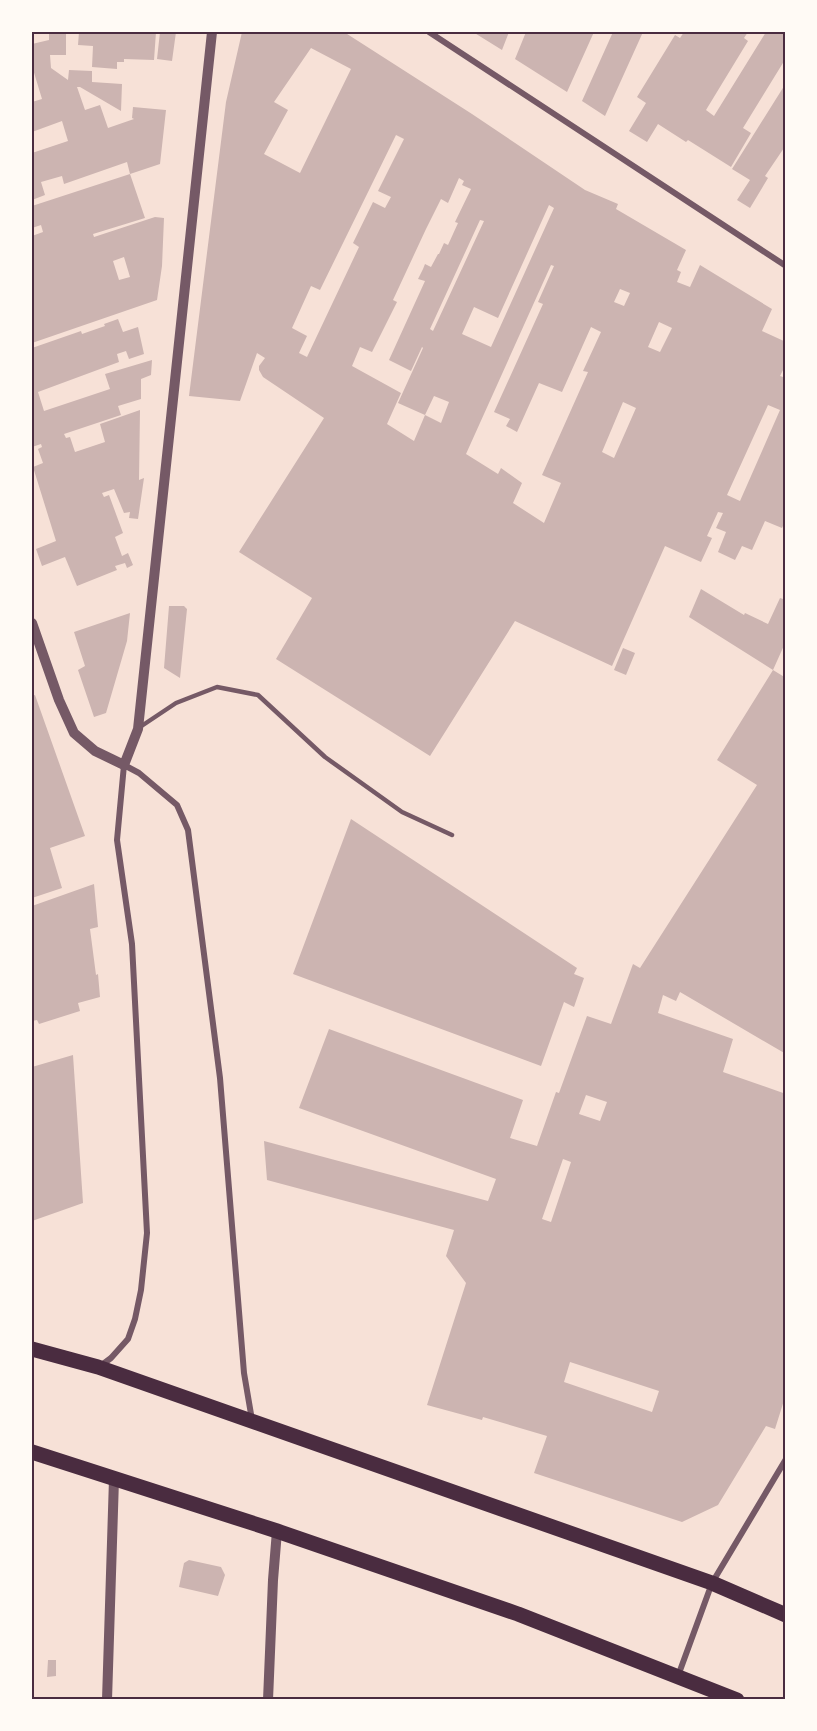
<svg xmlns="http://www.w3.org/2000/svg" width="817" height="1731" font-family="Cabin,sans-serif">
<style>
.building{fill:#ccb4b1;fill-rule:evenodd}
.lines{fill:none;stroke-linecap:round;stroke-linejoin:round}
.service{stroke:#755966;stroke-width:4.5}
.minor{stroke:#755966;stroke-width:6}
.tertiary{stroke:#755966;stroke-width:10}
.primary{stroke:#4a2c40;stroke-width:15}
.neatline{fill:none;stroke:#4a2c40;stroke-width:2}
</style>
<rect width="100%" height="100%" fill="#f7e1d7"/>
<!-- building -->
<path class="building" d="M49,32H66V55H50L51,68L68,80L69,70L92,71V82L122,84L121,111L80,87H77L85,110L100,105L108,128L134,119L132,118L133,107L166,110L160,164L130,174L127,162L64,184L62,176L41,182L45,195L32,200V153L68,141L62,121L32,132V102L42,99L32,66V44L49,40Z
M79,32H156L154,60L124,59V62H117V69L92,67L93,46L78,45Z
M160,32H176L172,61L157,59Z
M242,32H344L472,114L585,190L618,204L616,209L686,250L677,270L681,272L677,282L690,287L700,265L772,309L762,331L786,342V364L780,376L786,378V520L782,528L765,521L752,550L742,546L735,560L718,552L726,532L716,528L723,513L718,512L707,536L712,538L701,562L665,546L612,666L515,621L430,756L276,659L312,598L239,552L324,418L263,377L259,370V366L265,358L257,353L240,401L189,396L226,102ZM311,48L351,69L300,173L264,154L288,110L274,102ZM396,135L404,139L378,191L391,197L385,208L373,202L353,243L359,247L307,357L299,353L307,336L292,328L311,286L320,290ZM459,178L464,181L462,185L471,189L455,222L458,223L448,245L444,243L439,254H438L431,267L425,264L423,269L418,279L425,281L389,360L411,371L422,347L423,348L398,403L425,415L434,396L449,402L441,423L425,415L414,441L387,424L401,393L352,366L360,347L372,352L397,302L393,300L426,229L441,199L448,203ZM549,205L554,208L491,347L462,334L474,307L498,318ZM480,220L484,221L433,331L430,329ZM551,265L554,266L538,302L543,304L494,412L510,419L506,426L517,432L539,383L562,392L591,327L601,332L583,371L588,372L542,475L561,483L544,523L513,503L522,483L501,468L498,474L466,454ZM620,289L630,293L624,306L614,302ZM659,322L672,328L660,352L648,347ZM623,402L636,408L614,458L602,452ZM768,405L780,410L740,501L727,495Z
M473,32H509L502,50Z
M526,32H594L567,92L515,59Z
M613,32H643L605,116L582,101Z
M684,32H748L744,38L748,41L706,110L714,116L766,32H786V58L743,128L751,133L731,167L688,140L686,142L658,124L647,142L629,131L646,103L637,97L675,35L680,38Z
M786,83V129L783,132L786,134V145L765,176L768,178L750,208L737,200L750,180L732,169Z
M130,174L145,218L93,234L94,237L155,217L164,218L162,266L157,300L32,343V236L43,232L41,225L32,228V206ZM124,257L130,277L119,280L113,261Z
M118,319L123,332L138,327L144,354L129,359L126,351L117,354L119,362L38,392L44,411L110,389L105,374L152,360L151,375L141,379V399L118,406L121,415L64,434L66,438L70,437L75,452L105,442L100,424L140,410L139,480L144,478L138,519L129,518L130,512L124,513L114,489L102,493L104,497L109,495L123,533L115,537L122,556L128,553L133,565L127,568L125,563L115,566L117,570L77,586L65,557L42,566L36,549L56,541L33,467L43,463L38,449L42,447L41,444L32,447V348L81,331L82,334L105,326L104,324Z
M701,589L744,615L745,613L768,624L780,598L786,600V641L773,670L786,678V1054L680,992L676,1001L663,995L658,1013L733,1039L723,1072L786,1094V1394L775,1429L766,1426L718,1505L682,1522L534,1473L547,1436L483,1417L482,1420L427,1405L466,1283L446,1256L454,1230L267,1180L264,1141L488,1201L496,1179L299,1108L329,1029L523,1100L510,1138L537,1146L556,1092L559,1093L587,1016L611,1024L633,964L640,968L757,785L717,760L773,670L689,617ZM586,1095L607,1102L600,1121L579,1114ZM563,1159L571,1162L551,1222L542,1219ZM570,1362L659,1391L652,1412L564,1382Z
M169,606H184L187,609L180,678L164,668Z
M130,613L127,641L106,713L94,717L78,670L85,666L74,632Z
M623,648L635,653L626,675L614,670Z
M35,695L85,836L50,848L62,888L32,898V696Z
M351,819L577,968L574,974L584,978L574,1007L564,1002L541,1066L293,974Z
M94,884L98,927L90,929L96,975L98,974L100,997L78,1003L80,1011L39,1024L37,1020L32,1021V906Z
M73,1055L83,1203L32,1221V1067Z
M189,1560L221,1567L225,1575L218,1596L179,1587L184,1563Z
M48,1660H56V1676L47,1677Z"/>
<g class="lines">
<!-- service -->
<path class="service" d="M140,727L176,703L217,687L258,695L325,757L402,812L452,835"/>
<!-- minor -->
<path class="minor" d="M429,32L786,266
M99,1367L111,1358L128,1339L135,1319L141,1290L147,1233L132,944L117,840L124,765L139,773L177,805L188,830L220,1078L244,1373L252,1420
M678,1676L712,1583L786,1459"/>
<!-- tertiary -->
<path class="tertiary" d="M32,623L59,700L74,733L95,751L124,765L138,729L212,32
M107,1700L114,1479
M268,1700L273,1580L277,1531"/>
<!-- primary -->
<path class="primary" d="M32,1349L98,1367L712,1583L786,1615
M32,1452L277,1531L518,1614L737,1700"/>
</g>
<!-- border -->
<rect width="817" height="1731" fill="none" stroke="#fffaf5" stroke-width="66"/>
<rect x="33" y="33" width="751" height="1665" class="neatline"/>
</svg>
